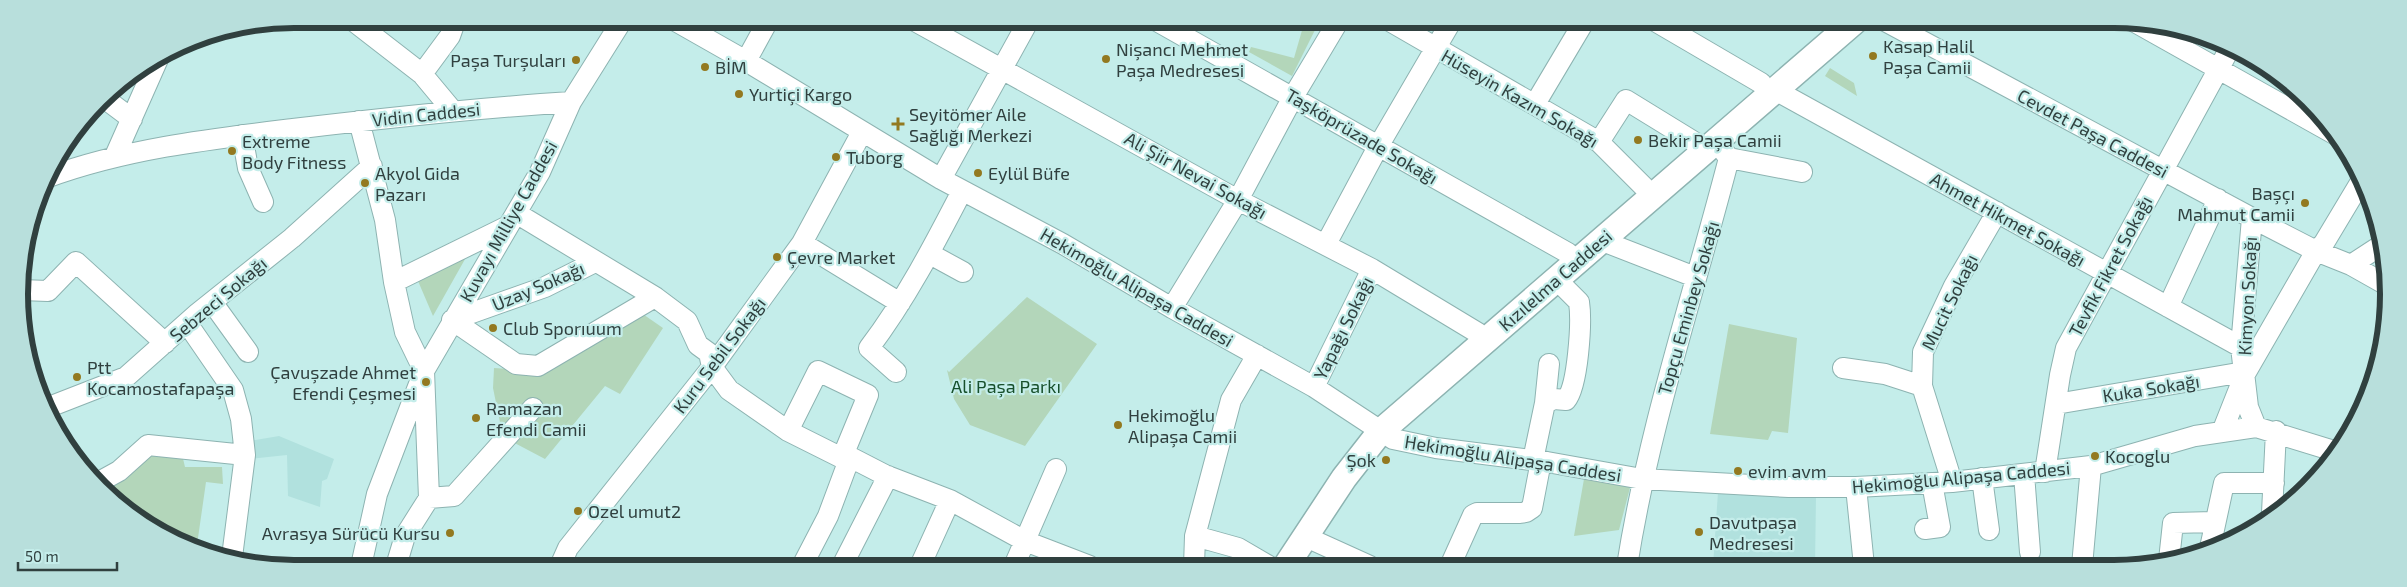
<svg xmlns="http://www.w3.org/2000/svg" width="2407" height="587" font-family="'Exo 2',sans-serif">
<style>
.built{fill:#b1e1de}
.green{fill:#b3d6ba}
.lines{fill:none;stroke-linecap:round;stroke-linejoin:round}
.minor-casing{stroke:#8db3b1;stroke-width:22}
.major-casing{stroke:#8db3b1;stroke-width:28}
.minor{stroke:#fff;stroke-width:20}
.major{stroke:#fff;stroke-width:25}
.poi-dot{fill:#937920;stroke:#c4edea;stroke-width:2}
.labels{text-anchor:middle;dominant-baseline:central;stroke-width:4.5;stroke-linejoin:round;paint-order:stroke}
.poi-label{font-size:18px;fill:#30403f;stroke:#c4edea;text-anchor:start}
.street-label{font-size:18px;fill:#30403f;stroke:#c4edea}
.park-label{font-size:18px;fill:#174f2b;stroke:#c4edea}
.rim{fill:none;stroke:#30403f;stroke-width:6}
</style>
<rect width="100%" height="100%" fill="#c4edea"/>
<!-- built -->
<path class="built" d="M279,436L334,459L327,479L322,481L320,507L288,496L287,455L249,459V441Z
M1718,492L1816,496L1815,566H1713Z"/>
<!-- green -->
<path class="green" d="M1305,20H1320L1292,76L1249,52L1251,47L1294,58Z
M1830,68L1854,83L1857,96L1825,76Z
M473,245L433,316L415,274Z
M1027,297L1097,344L1025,446L970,425L954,399L947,370L949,372Z
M637,310L663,328L620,394L605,386L545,459L503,437L493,388L494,368L537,371Z
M1729,324L1797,338L1788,433L1772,431L1768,440L1710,434Z
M142,436L178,438L185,467H222L223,484L206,482L197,545L156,531L118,498L111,477L148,450Z
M1584,479L1631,484L1619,530L1574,536Z"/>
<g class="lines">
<defs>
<path id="minor" d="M351,19L422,74L452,110
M672,19L746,61L941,179L1063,244L1172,308L1314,387L1393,439L1436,448L1547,462L1642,479L1789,487H1856L1952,482L2091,466L2195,436L2256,427L2334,451
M913,20L1238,200L1372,269L1478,333
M1155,20L1568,253
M1388,20L1599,142L1644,187
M1655,21L1761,83
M1885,21L2252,218L2316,251L2351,265L2383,283
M2133,21L2336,135
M746,61L769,19
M422,74L450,36L456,19
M1775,90L2241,347
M104,98L132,119
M1535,104L1585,20
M359,121L385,220L394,282L405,332L424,371L429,498L405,536L396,566
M242,135L248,168L263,202
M1599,142L1626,100L1696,143
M115,156L158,59
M1729,158L1802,172
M46,178C124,149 210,139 293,129C386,118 478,108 571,102
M941,179L1029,20
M516,213L655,297L687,321L698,345L709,353L712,367L729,390L788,431L842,458L850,457L828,516L802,566
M2252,218L2241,347L2248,407L2256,427
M1600,240L1695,277
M802,243L900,303
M1326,244L1379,145L1452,20
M930,254L963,272
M2351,265L2380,246
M394,282L508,226
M21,290L48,291L76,262L165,343
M212,302L248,352
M2168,307L2218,199
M1172,308L1238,200L1293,97L1339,20
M452,320L516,364L538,366L655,297
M452,320L545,287L595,262
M187,323L233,390L241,419L245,455L232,557
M1843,368L1885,374L1922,386
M896,372L869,348C906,299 934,245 962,191
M1314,387L1372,269
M1545,403L1549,364
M2056,404L2238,373L2245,374
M49,407L126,377L198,313L292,238L372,166
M788,431L818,371L868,395L842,458
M2222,432L2245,374L2316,251L2324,243L2360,183
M850,457L885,475L950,500L1025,541L1090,566
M1533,460L1545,403L1554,399L1566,400C1578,386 1582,322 1579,302L1555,278
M2045,472L2060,375L2066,348L2230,48
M2024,474L2030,552
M1982,478L1989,530
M99,482L119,471L148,445L245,455
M1952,482L1922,386L1923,352L1954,286L1997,212
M1856,487L1864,566
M429,498L454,496L533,408
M2272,513L2276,431
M1925,529L1940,527L1932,483
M1195,536L1238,548L1269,566
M1306,537L1370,566
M2210,548L2224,483H2274
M2169,560L2173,523L2214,522
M361,566L377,494L424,371L540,172L571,102L623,19
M560,566L568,548L712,367L802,243L862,132
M842,566L888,476
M920,566L950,500
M1014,566L1056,469
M1194,566L1195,536L1231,400L1257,355
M1450,566L1473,515L1477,513H1520L1526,512L1532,508L1541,461
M1627,566C1649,426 1694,294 1729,158L1715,140
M2082,566L2091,466"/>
<path id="major" d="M1286,566L1344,478L1380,432L1855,21"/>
</defs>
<!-- minor casing -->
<use href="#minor" class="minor-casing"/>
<!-- major casing -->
<use href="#major" class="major-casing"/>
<!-- minor -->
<use href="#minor" class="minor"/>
<!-- major -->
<use href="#major" class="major"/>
</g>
<!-- markers -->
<g class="poi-dot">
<circle cx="1873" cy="56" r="5"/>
<circle cx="1106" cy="59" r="5"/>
<circle cx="576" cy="60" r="5"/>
<circle cx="705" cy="67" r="5"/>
<circle cx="739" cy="94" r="5"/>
<path d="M895.5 116.5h5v5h5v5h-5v5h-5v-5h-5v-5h5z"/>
<circle cx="1638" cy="140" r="5"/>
<circle cx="232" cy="151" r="5"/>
<circle cx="836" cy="157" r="5"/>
<circle cx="978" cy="173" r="5"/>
<circle cx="365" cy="183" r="5"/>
<circle cx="2305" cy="203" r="5"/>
<circle cx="777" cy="257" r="5"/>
<circle cx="493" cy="328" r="5"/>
<circle cx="77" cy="377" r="5"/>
<circle cx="426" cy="382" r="5"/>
<circle cx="476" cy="418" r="5"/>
<circle cx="1118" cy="425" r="5"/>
<circle cx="2095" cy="456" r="5"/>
<circle cx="1386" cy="460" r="5"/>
<circle cx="1738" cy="471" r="5"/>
<circle cx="578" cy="511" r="5"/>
<circle cx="1699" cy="532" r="5"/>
<circle cx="450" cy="533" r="5"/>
</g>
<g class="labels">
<!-- poi labels -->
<g class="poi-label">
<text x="1883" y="46">Kasap Halil<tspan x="1883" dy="21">Paşa Camii</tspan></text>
<text x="1116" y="49">Nişancı Mehmet<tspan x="1116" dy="21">Paşa Medresesi</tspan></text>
<text x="566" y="60" text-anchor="end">Paşa Turşuları</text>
<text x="715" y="67">BİM</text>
<text x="749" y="94">Yurtiçi Kargo</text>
<text x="909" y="114">Seyitömer Aile<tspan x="909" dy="21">Sağlığı Merkezi</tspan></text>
<text x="1648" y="140">Bekir Paşa Camii</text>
<text x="242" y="141">Extreme<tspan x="242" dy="21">Body Fitness</tspan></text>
<text x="846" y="157">Tuborg</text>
<text x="375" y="173">Akyol Gida<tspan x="375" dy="21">Pazarı</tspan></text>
<text x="988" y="173">Eylül Büfe</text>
<text x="2295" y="193" text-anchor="end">Başçı<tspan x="2295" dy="21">Mahmut Camii</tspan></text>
<text x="787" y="257">Çevre Market</text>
<text x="503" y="328">Club Sporıuum</text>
<text x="87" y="367">Ptt<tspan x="87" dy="21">Kocamostafapaşa</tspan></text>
<text x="416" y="372" text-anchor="end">Çavuşzade Ahmet<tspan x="416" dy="21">Efendi Çeşmesi</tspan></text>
<text x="486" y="408">Ramazan<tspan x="486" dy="21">Efendi Camii</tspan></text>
<text x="1128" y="415">Hekimoğlu<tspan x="1128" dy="21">Alipaşa Camii</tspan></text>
<text x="2105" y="456">Kocoglu</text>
<text x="1376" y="460" text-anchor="end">Şok</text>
<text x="1748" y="471">evim avm</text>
<text x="588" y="511">Ozel umut2</text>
<text x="1709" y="522">Davutpaşa<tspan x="1709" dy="21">Medresesi</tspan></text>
<text x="440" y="533" text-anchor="end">Avrasya Sürücü Kursu</text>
</g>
<!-- street labels -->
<g class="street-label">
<text transform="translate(1520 98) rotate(30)">Hüseyin Kazım Sokağı</text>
<text transform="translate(426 114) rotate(-6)">Vidin Caddesi</text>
<text transform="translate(2093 133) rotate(28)">Cevdet Paşa Caddesi</text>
<text transform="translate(1362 136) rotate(30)">Taşköprüzade Sokağı</text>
<text transform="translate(1196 175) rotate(29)">Ali Şiir Nevai Sokağı</text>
<text transform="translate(2008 219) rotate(29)">Ahmet Hikmet Sokağı</text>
<text transform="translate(508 221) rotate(-61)">Kuvayı Milliye Caddesi</text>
<text transform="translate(2110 266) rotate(-62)">Tevfik Fikret Sokağı</text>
<text transform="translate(1555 280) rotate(-41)">Kızılelma Caddesi</text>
<text transform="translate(538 286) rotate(-23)">Uzay Sokağı</text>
<text transform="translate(1137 287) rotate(30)">Hekimoğlu Alipaşa Caddesi</text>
<text transform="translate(2247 296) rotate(-87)">Kimyon Sokağı</text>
<text transform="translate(218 299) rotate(-40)">Sebzeci Sokağı</text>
<text transform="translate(1949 302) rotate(-64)">Mucit Sokağı</text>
<text transform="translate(1688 308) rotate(-74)">Topçu Eminbey Sokağı</text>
<text transform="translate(1343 328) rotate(-64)">Yapağı Sokağı</text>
<text transform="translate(719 355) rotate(-53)">Kuru Sebil Sokağı</text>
<text transform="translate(2151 388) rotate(-9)">Kuka Sokağı</text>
<text transform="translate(1513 458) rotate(9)">Hekimoğlu Alipaşa Caddesi</text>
<text transform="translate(1961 477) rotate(-5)">Hekimoğlu Alipaşa Caddesi</text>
</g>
<!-- park labels -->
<g class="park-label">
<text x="1006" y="386">Ali Paşa Parkı</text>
</g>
</g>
<!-- crop -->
<path d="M0 0H2407V587H0ZM294 28H2114A266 266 0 0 1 2380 294V294A266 266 0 0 1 2114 560H294A266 266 0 0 1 28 294V294A266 266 0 0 1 294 28Z" fill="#b8dfdc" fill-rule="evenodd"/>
<path class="rim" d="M294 28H2114A266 266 0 0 1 2380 294V294A266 266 0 0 1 2114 560H294A266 266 0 0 1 28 294V294A266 266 0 0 1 294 28Z"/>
<!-- scale -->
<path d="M18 562v8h99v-8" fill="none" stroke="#30403f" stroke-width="2.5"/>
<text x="25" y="562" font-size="15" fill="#30403f" stroke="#c4edea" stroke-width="4" paint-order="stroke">50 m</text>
</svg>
